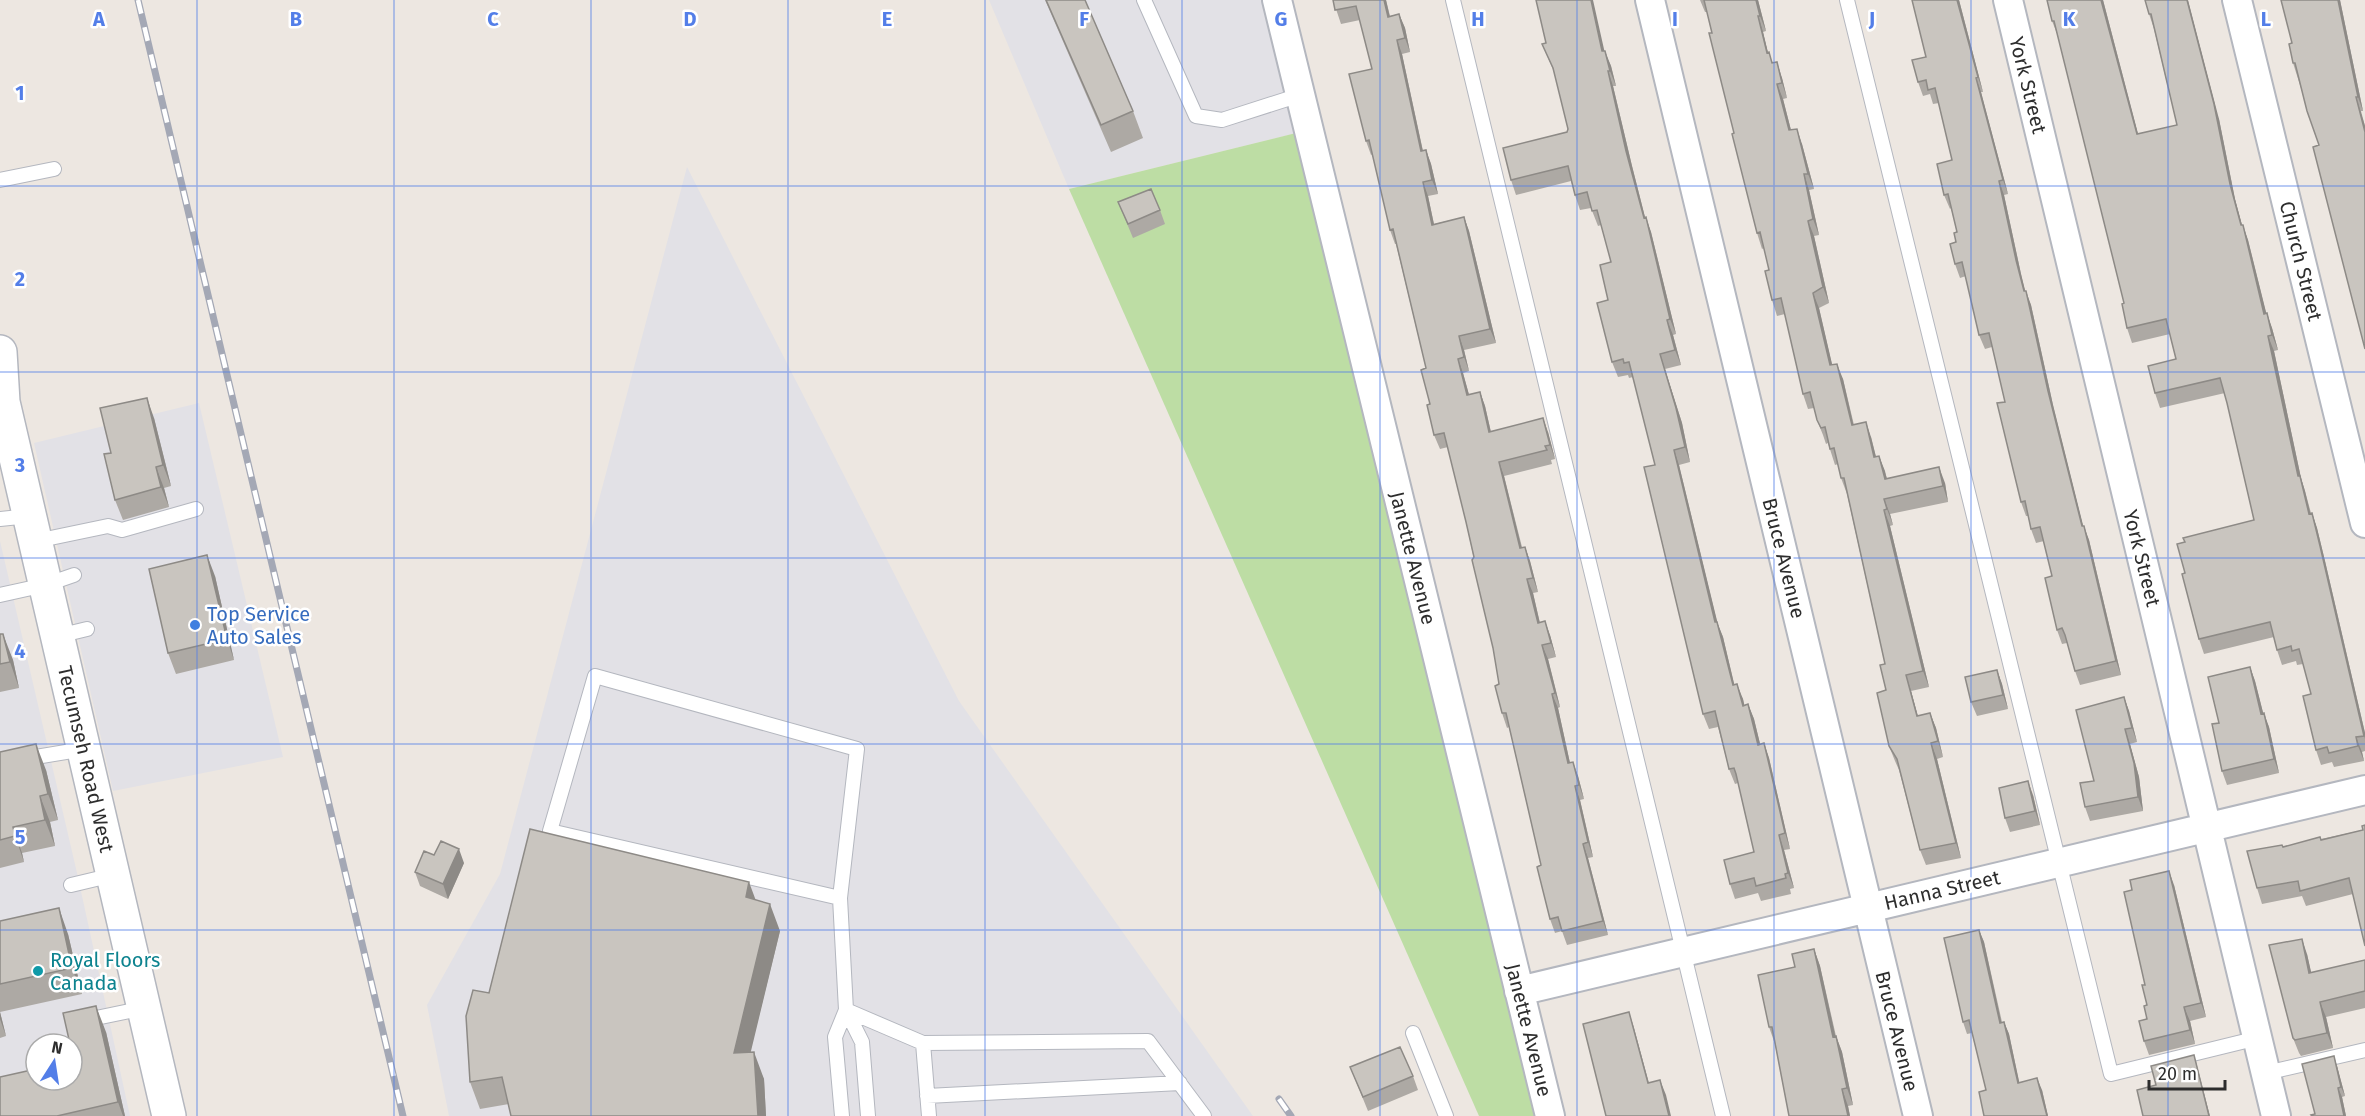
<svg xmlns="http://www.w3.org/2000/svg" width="2365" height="1116" font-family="'Fira Sans',sans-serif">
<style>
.industrial{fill:#e2e1e6;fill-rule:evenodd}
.green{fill:#bddda4}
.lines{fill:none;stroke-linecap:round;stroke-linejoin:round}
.service-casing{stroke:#b4b7bf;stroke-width:16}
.minor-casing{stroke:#b4b7bf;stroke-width:32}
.secondary-casing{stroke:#b4b7bf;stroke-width:36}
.service{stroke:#fff;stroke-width:14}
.minor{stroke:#fff;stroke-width:28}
.secondary{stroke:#fff;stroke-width:33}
.rail-casing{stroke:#a4a8b5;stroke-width:7}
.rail{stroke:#fff;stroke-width:4.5;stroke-dasharray:14;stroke-linecap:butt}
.wall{fill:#ada9a4}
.shaded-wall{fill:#8d8a86}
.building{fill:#c9c5bf;stroke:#8d8a86;stroke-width:1.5}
.grid{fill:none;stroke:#537ee8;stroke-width:1.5;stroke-opacity:0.55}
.shop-dot{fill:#3f7fe0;stroke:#fff;stroke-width:2}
.culture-dot{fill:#0f9aa8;stroke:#fff;stroke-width:2}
.labels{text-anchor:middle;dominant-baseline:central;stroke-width:5;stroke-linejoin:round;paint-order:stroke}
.street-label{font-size:20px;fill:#2d2d2d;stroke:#fff}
.shop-label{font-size:20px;fill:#366cbe;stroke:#fff;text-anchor:start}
.culture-label{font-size:20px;fill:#0d838f;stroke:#fff;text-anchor:start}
.grid-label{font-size:20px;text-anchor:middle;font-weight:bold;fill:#537ee8;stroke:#fff;stroke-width:5;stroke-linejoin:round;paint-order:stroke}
</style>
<rect width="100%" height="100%" fill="#ede7e1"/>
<!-- industrial -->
<path class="industrial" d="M989,0H1272L1304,131L1069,189Z
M687,167L959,701L1253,1116H449L427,1005L500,874Z
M199,403L283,757L113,791L34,443Z
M0,541L77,873L130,1116H0ZM36,1044H72V1080H36Z"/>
<!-- green -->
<path class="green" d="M1304,131L1534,1116H1479L1069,189Z"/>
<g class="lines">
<defs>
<path id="service" d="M1144,0L1196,116L1222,120L1300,95
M1453,0L1723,1116
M1847,0L2111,1074L2258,1038
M0,180L54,169
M0,519L29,516
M36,541L108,526L122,530L196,509
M0,595L45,585L74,575
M58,636L87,629
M24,759L84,749
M71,885L113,875
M840,898L857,749L595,676L550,831L840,898L846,1010L862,1042L868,1116
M846,1010L923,1043L1148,1041L1204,1116
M96,1018L144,1008
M1413,1033L1446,1116
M923,1043L929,1116
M2266,1073L2365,1050
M927,1096L1180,1083
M842,1116L835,1037L846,1010"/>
<path id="minor" d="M1277,0L1550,1116
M1650,0L1918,1116
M2008,0L2276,1116
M2237,0L2365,523
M1519,991L2365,790"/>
<path id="secondary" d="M0,352L3,402L169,1116"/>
</defs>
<!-- service casing -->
<use href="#service" class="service-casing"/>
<!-- minor casing -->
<use href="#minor" class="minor-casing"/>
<!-- secondary casing -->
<use href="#secondary" class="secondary-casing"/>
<!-- service -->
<use href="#service" class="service"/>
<!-- minor -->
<use href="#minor" class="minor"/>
<!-- secondary -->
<use href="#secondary" class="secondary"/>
<defs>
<path id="rail" d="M138,0L403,1116
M1279,1099L1291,1116"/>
</defs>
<!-- rail casing -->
<use href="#rail" class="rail-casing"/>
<!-- rail -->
<use href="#rail" class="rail"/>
</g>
<!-- wall -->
<path class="wall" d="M1045,0H1085L1133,111L1143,138L1111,152Z
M1333,0H1386L1390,16L1399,14L1405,28L1410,52L1402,54L1423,151L1426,150L1431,164L1438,194L1428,196L1434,224L1464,217L1469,231L1496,343L1464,350L1469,371L1463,373L1469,395L1480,392L1485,406L1491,432H1548L1555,459L1551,460L1552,464L1504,476L1522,547H1525L1530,561L1538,592L1533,593L1540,623L1550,635L1556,657L1548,659L1560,707L1558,708L1570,763L1578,776L1584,799L1580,800L1593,857L1588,858L1608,935L1567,945L1562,931L1555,933L1550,919L1541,865L1509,727L1507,728L1502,713L1499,684L1493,648L1466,522L1448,447L1440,449L1434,435L1426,368L1396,244H1395L1390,230L1373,154L1371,155L1366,141L1372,69L1360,20L1341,24Z
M1700,0H1758L1766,31L1763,32L1768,53L1773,63L1782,78L1787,98L1783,99L1791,130L1802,144L1814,189L1809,190L1819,235L1814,236L1829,303L1819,308L1832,365L1843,379L1854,425L1871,437L1876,457L1879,456L1887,478L1945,483L1948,502L1890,514L1893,525L1890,526L1929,687L1911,691L1918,716L1930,713L1936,728L1943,757L1937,759L1961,858L1926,865L1920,850L1899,770L1895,761L1889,746L1885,664L1847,494L1841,478L1838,464L1835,465L1828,443L1826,444L1823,435L1817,420L1814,408L1808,409L1803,394L1785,314L1777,316L1772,300L1769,270L1764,248L1762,249L1757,233L1707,12H1705Z
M1912,0H1959L1983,92H1981L2008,194L2004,195L2021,274L2025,291L2031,305L2053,405L2083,526L2089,540L2121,675L2080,685L2075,671L2067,643L2062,644L2057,630L2052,576L2044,541L2036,543L2031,529L2028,516H2026L2021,502L2005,402L1992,347L1985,349L1979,335L1966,276L1960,278L1955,264L1957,232L1951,208L1950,209L1944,195L1952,160L1939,103L1933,104L1930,94L1923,96L1918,82L1926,57Z
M2047,0H2103L2138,134L2177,125L2154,29L2149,14L2145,0L2219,119L2235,199L2242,225L2248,240L2266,313L2272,328L2278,350L2274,351L2301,478L2305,491L2311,513H2312L2317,528L2325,561L2365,733V751L2362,752L2364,761L2334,767L2332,762L2321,765L2316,750L2311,694L2303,664L2297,665L2296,661L2282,665L2277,650L2274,637L2204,654L2199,639L2185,573L2254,520L2225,393L2160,408L2155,393L2176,359L2170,334L2132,343L2127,328L2124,303L2058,36L2052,21Z
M2281,0H2340L2363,111H2361L2365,126V349L2319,145L2293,63L2292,43Z
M1542,44L1604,51L1611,66L1616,86H1613L1632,166L1645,217L1651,232L1676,334L1673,335L1681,365L1665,369L1682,423L1690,462L1679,465L1717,622L1723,637L1734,684L1743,699L1744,705L1748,704L1754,719L1760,744L1764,743L1769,758L1790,849L1784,850L1794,888L1790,889L1791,894L1761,901L1758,893L1735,899L1730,884L1754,852L1738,783L1735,784L1729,769L1718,727L1709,729L1703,714L1655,465L1633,377L1629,378L1628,375L1618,377L1612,362L1608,300L1611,262L1601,225L1598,226L1591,208L1580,210L1575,195L1571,181L1516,195L1511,180L1567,132L1568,129L1555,74Z
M1118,202L1160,210L1165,224L1133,238Z
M154,418L171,486L164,488L169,507L123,520L115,500L111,453Z
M215,576L234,660L176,674L168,653Z
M0,634L13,660L19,688L0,692Z
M2250,667L2255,681L2263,713L2269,727L2279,773L2227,785L2222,771L2219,723Z
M1997,670L2002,684L2008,709L1977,716L1971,702Z
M2124,697L2129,711L2137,742L2130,744L2139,777L2143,811L2090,821L2085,807Z
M0,752L46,770L58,820L50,822L55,846L22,853L24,862L0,868Z
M2033,795L2040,825L2010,832L2005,818Z
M2365,825L2353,894L2306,906L2302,896L2262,904L2257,888L2283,847L2321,839L2363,830Z
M434,855L464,863L448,899L420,886L415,872Z
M2174,885L2206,1017L2190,1021L2195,1044L2149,1055L2144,1041L2147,1005L2145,985Z
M756,900L780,931L750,1052L764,1079L766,1116H511L509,1104L480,1109L470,1082L489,993Z
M0,921L68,934L82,994L0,1012L6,1036L0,1038Z
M1979,930L1984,942L2002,1022H2004L2009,1034L2019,1082L2042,1090L2048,1116H1984L1986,1090L1972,1033L1967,1034L1963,1022Z
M1814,949L1820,966L1836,1036L1842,1052L1853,1105L1848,1106L1850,1116H1789L1775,1044L1769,1027Z
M2307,954L2311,973L2365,960V1008L2326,1017L2333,1048L2301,1056L2299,1053L2293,1038Z
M106,1032L125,1116H0L74,1060Z
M2337,1066L2345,1096L2342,1097L2346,1116H2312L2315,1114Z
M1350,1067L1413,1076L1418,1090L1368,1111Z"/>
<!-- shaded-wall -->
<path class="shaded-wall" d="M1384,0H1386L1393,31L1388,17Z
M1591,0H1593L1608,67L1602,51Z
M1756,0H1758L1766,31L1760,16Z
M1957,0H1959L1983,92L1978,77Z
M2101,0H2103L2142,149L2137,134Z
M2187,0H2188L2219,119L2235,199L2246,240L2241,225L2230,184Z
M2338,0H2340L2363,111L2358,97Z
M1399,14L1405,28L1410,52L1405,38Z
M1758,16L1763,32L1772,69L1767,53Z
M1397,40L1402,54L1426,166L1421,151Z
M1605,51L1611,66L1616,86L1610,71Z
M1777,62L1782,78L1787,98L1782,83Z
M1608,71L1613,86L1632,166L1649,233L1644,218L1626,151Z
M1976,78L1981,92L2008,194L2003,180Z
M1777,84L1783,99L1795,146L1789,130Z
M2356,97L2365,126V132Z
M1797,129L1802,144L1814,189L1808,174Z
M1426,150L1431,164L1438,194L1432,180Z
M1804,174L1809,190L1819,235L1813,219Z
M1999,181L2004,195L2021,274L2028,302L2026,291L2031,305L2053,405L2087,541L2082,526L2016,260Z
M1423,182L1428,196L1437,239L1432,225Z
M1464,217L1469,231L1496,343L1490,329Z
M1646,217L1651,232L1676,334L1670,319Z
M1808,221L1814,236L1829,303L1823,287Z
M2243,225L2248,240L2270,328L2264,314Z
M1813,293L1819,308L1836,381L1830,365Z
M2267,313L2272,328L2278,350L2272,335Z
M1667,320L1673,335L1681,365L1675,350Z
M1459,336L1464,350L1469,371L1464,357Z
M2268,336L2274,351L2301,478L2305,491L2314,529L2309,514L2298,476Z
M1660,354L1682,423L1690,462L1685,447Z
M1458,359L1463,373L1473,409L1467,395Z
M1837,364L1843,379L1857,441L1852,425Z
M1480,392L1485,406L1494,446L1489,432Z
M147,398L154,418L171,486L163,465Z
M1543,418L1548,432L1555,459L1550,445Z
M1866,422L1871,437L1880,473L1874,457Z
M1674,450L1679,465L1721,637L1715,622Z
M1879,456L1885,471L1890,494L1885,479Z
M1499,462L1504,476L1525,562L1520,548Z
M156,467L164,488L169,507L161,487Z
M1939,467L1945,483L1948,502L1943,486Z
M1884,499L1890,514L1893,525L1887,509Z
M1884,510L1890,526L1929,687L1923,671Z
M2312,513L2317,528L2325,561L2365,733V739Z
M2084,526L2089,540L2121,675L2116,661Z
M1525,547L1530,561L1538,592L1533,578Z
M207,555L215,576L234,660L227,639Z
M1527,579L1533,593L1543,637L1538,623Z
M1545,621L1550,635L1556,657L1551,643Z
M1717,622L1723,637L1738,700L1733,685Z
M3,634L13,660L19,688L10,662Z
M1542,645L1548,659L1560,707L1555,693Z
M2250,667L2255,681L2267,728L2261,714Z
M1997,670L2002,684L2008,709L2003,695Z
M1906,675L1911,691L1922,732L1917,716Z
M1737,684L1743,699L1748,721L1743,706Z
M1552,694L1558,708L1573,777L1568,763Z
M2124,697L2129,711L2137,742L2132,728Z
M1748,704L1754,719L1764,760L1758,745Z
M1930,713L1936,728L1943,757L1938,741Z
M2264,713L2269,727L2279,773L2274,759Z
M2125,729L2130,744L2139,777L2143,811L2138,797Z
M2356,737L2362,752L2364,761L2358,746Z
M1764,743L1769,758L1790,849L1785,833Z
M1931,743L1937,759L1961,858L1956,843Z
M36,744L46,770L58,820L48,794Z
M1573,762L1578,776L1584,799L1579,785Z
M2028,781L2033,795L2040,825L2035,811Z
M1575,786L1580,800L1593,857L1588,842Z
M40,796L50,822L55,846L45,820Z
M13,827L22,853L24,862L15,836Z
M1779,835L1784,850L1794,888L1788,873Z
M1583,844L1588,858L1608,935L1603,921Z
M459,849L464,863L448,899L443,884Z
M2169,871L2174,885L2206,1017L2201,1003Z
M749,882L759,909L746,897Z
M770,904L780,931L744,1080L734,1053Z
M59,908L68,934L82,994L72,968Z
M1979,930L1984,942L2004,1035L2000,1023Z
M2302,939L2307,954L2315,989L2309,973Z
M1814,949L1820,966L1839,1053L1833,1037Z
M2320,1002L2326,1017L2333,1048L2327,1033Z
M96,1006L106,1032L125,1116H123L118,1102Z
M2184,1007L2190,1021L2195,1044L2190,1030Z
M0,1010V1012L6,1036L0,1019Z
M1629,1012L1634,1028L1653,1098L1648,1083Z
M2004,1022L2009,1034L2022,1095L2018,1083Z
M1836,1036L1842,1052L1853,1105L1847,1088Z
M754,1052L764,1079L766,1116H758Z
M2194,1055L2196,1062L2210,1116H2209Z
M2334,1056L2337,1066L2345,1096L2341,1087Z
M2037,1078L2042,1090L2048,1116H2047Z
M1660,1080L1666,1095L1671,1116H1669Z
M2338,1088L2342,1097L2346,1116H2344Z
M1842,1089L1848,1106L1850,1116H1848Z"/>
<!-- building -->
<path class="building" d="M1046,0H1085L1133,111L1101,125Z
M1333,0H1384L1388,17L1399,14L1405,38L1397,40L1421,151L1426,150L1432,180L1423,182L1432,225L1464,217L1490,329L1459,336L1464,357L1458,359L1467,395L1480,392L1489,432L1543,418L1550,445L1545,446L1547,450L1499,462L1520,548L1525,547L1533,578L1527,579L1538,623L1545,621L1551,643L1542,645L1555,693L1552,694L1568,763L1573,762L1579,785L1575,786L1588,842L1583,844L1603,921L1562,931L1558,917L1550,919L1537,867L1541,865L1506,713H1502L1495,686L1499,684L1493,648L1472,560L1474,557L1466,522L1444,433L1434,435L1427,405L1430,404L1421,370L1426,368L1393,229L1390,230L1369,140L1366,141L1349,74L1372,69L1356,6L1335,10Z
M1536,0H1591L1602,51H1605L1610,71H1608L1626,151L1644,218L1646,217L1670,319L1667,320L1675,350L1660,354L1676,408L1685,447L1674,450L1715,622H1717L1733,685L1737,684L1743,706L1748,704L1758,745L1764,743L1785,833L1779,835L1788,873L1785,874L1786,878L1756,886L1754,878L1730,884L1724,860L1754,852L1736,774L1734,768L1729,769L1715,711L1703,714L1644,467L1655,465L1629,362L1624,363L1623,359L1612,362L1597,303L1608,300L1600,265L1611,262L1597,210L1592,211L1587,192L1575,195L1568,166L1511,180L1503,148L1567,132L1568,129L1553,68L1542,44L1546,43Z
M1704,0H1756L1760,16H1758L1767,53L1769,52L1772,63L1777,62L1782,83L1777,84L1789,130L1797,129L1808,174H1804L1813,219L1808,221L1823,287L1813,293L1830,365L1837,364L1852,425L1866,422L1874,457L1879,456L1885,479L1939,467L1943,486L1884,499L1887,509L1884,510L1923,671L1906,675L1917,716L1930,713L1938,741L1931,743L1956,843L1920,850L1897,759L1889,746L1877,693L1886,690L1880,665L1885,664L1844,478H1841L1834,448L1830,449L1825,427L1821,428L1817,420L1810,392L1803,394L1781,298L1772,300L1765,271L1769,270L1760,232L1757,233L1732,134L1734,133L1709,33H1712Z
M1912,0H1957L1978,77L1976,78L2003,180L1999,181L2016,260L2024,291H2026L2048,391L2082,526H2084L2116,661L2075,671L2065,635L2062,628L2057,630L2045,578L2052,576L2040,527L2031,529L2025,501L2021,502L1997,403L2005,402L1989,333L1979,335L1962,262L1955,264L1950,244L1956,242L1954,233L1957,232L1948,194L1944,195L1937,164L1952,160L1935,88L1928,90L1926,80L1918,82L1912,60L1926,57Z
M2047,0H2101L2137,134L2177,125L2151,14H2149L2145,0H2187L2214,104L2230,184L2241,225H2243L2264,314L2267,313L2272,335L2268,336L2298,476H2300L2309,514L2312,513L2320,546L2364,736L2356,737L2358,746L2329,753L2327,747L2316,750L2303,696L2311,694L2299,649L2292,651L2291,646L2277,650L2270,622L2199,639L2182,574L2185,573L2177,544L2185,542L2183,538L2254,520L2227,403L2220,378L2155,393L2148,366L2176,359L2166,319L2127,328L2122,304L2124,303L2054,21H2052Z
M2281,0H2338L2358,97H2356L2365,132V349L2313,147L2319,145L2307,111L2295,63H2293L2289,44L2292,43Z
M1151,189L1160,210L1128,224L1118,202Z
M147,398L163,465L156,467L161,487L115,500L104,454L111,453L100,408Z
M207,555L227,639L168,653L149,569Z
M0,634H3L10,662L0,664Z
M2250,667L2261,714L2264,713L2274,759L2222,771L2212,724L2219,723L2208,677Z
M1997,670L2003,695L1971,702L1965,677Z
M2124,697L2132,728L2125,729L2134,763L2138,797L2085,807L2080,783L2094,781L2076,710Z
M36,744L48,794L40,796L45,820L13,827L15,836L0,840V752Z
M2028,781L2035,811L2005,818L1999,788Z
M2365,825V946L2349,878L2300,891L2298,881L2257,888L2247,851L2282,845L2283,847L2320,837L2321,840L2363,830L2362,826Z
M530,829L749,882L746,897L770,904L734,1053L754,1052L758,1116H511L502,1077L470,1082L466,1016L473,990L489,993Z
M441,841L459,849L443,884L415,872L424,851L434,855Z
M2169,871L2201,1003L2184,1007L2190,1030L2144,1041L2139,1021L2147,1019L2144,1006L2147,1005L2142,985H2145L2124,892L2132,890L2130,880Z
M59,908L72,968L0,984V921Z
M1979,930L2000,1023L2004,1022L2018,1083L2037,1078L2047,1116H1984L1979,1092L1986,1090L1969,1020L1963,1022L1944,938Z
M2302,939L2309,973L2365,960V991L2320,1002L2327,1033L2295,1040L2293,1038L2269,945Z
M1814,949L1833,1037L1836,1036L1847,1088L1842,1089L1848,1116H1789L1772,1027H1769L1758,975L1795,967L1792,954Z
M96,1006L118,1102L57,1116H0V1077L36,1069V1080H72V1061L74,1060L72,1053V1044H70L63,1013Z
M1629,1012L1648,1083L1660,1080L1669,1116H1606L1583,1024Z
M1400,1047L1413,1076L1363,1097L1350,1067Z
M2194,1055L2209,1116H2143L2137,1090L2156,1085L2151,1066Z
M2334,1056L2341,1087L2338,1088L2344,1116H2312L2311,1115L2315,1114L2302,1064Z"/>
<!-- grid -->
<path class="grid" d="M197,0V1116M394,0V1116M591,0V1116M788,0V1116M985,0V1116M1182,0V1116M1380,0V1116M1577,0V1116M1774,0V1116M1971,0V1116M2168,0V1116M0,186H2365M0,372H2365M0,558H2365M0,744H2365M0,930H2365"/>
<!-- markers -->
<circle class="shop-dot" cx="195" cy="625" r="6"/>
<circle class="culture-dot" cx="38" cy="971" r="6"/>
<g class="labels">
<!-- street labels -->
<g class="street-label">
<text transform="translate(2028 85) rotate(76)">York Street</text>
<text transform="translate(2301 261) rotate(76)">Church Street</text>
<text transform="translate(1413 558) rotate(76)">Janette Avenue</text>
<text transform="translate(1784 558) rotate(76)">Bruce Avenue</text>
<text transform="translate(2142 558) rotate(76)">York Street</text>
<text transform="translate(86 759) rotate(77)">Tecumseh Road West</text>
<text transform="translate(1942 890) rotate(-13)">Hanna Street</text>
<text transform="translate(1529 1030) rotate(76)">Janette Avenue</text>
<text transform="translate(1897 1031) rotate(76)">Bruce Avenue</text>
</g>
<!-- shop labels -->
<g class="shop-label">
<text x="207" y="614">Top Service<tspan x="207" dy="23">Auto Sales</tspan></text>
</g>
<!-- culture labels -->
<g class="culture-label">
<text x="50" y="960">Royal Floors<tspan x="50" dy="23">Canada</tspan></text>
</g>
</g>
<g class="grid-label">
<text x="99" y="26">A</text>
<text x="296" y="26">B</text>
<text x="493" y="26">C</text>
<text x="690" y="26">D</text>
<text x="887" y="26">E</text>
<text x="1084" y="26">F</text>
<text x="1281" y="26">G</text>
<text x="1478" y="26">H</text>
<text x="1675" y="26">I</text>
<text x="1872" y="26">J</text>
<text x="2069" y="26">K</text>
<text x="2266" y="26">L</text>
<text x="20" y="100">1</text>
<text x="20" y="286">2</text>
<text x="20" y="472">3</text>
<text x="20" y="658">4</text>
<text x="20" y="844">5</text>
</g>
<!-- north arrow -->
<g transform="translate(54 1062) rotate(12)"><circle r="28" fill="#ffffff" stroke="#ababab" stroke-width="1.5"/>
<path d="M0-4.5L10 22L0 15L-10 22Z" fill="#537ee8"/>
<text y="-9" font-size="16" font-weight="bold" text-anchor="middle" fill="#2d2d2d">N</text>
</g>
<!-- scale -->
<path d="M2149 1080v9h76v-9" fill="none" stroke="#2d2d2d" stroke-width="3"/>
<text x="2158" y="1080" font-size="18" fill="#2d2d2d" stroke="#ffffff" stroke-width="4.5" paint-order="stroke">20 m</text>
</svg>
